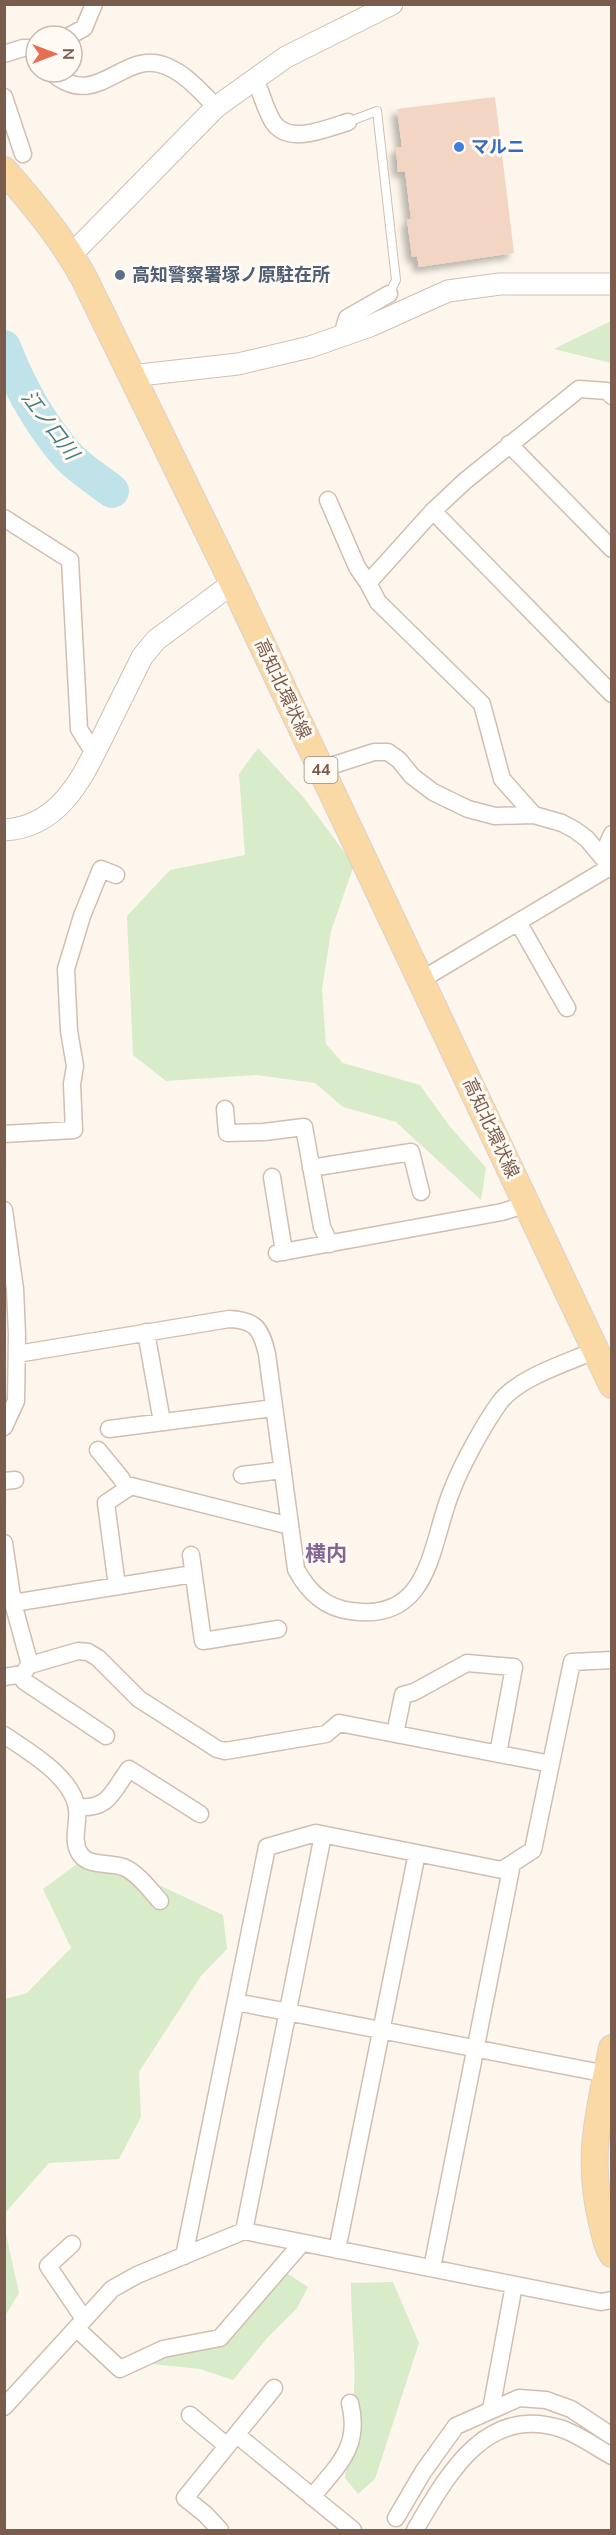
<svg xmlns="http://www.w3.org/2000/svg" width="616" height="2535" font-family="'Nunito Sans','Noto Sans JP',sans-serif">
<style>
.green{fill:#d8ecc9}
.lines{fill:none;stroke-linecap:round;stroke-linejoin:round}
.river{stroke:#bfe3e8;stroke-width:34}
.building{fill:#f3d5c3;filter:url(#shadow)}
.service-casing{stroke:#d1beb0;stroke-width:10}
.minor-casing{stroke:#d1beb0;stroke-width:19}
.tertiary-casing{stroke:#d1beb0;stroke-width:23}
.primary-casing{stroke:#dad1cd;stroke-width:28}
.service{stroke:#fff;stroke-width:8}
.minor{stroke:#fff;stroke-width:16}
.tertiary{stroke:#fff;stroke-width:21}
.primary{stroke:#fbd9a5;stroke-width:26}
.shop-dot{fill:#3f7fe0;stroke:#fffaf3;stroke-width:2}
.service-dot{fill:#5c6f8a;stroke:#fffaf3;stroke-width:2}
.labels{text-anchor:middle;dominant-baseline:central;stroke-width:6;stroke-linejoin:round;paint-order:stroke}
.shield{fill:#fffaf3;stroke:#a28b7f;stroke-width:1.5}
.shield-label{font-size:16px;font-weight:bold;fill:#7a5c4d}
.shop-label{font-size:18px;font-weight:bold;fill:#366cbe;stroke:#fffaf3;text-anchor:start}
.service-label{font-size:18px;font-weight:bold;fill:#4e5e75;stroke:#fffaf3;text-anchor:start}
.street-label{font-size:18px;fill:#7a5c4d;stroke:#fffaf3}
.water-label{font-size:20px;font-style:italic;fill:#437c86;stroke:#fffaf3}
.quarter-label{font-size:21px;font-weight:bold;fill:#846695;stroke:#fffaf3}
</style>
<defs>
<filter id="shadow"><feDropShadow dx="-5.5" dy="5.5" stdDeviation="3" flood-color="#0004"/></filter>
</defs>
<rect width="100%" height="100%" fill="#fdf6ec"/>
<!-- green -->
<path class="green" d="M611,321V363L554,349Z
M258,748L304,798L354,865L331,931L322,989L326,1044L343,1063L420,1085L448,1124L486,1168L481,1200L396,1122L343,1107L315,1083L256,1075L166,1081L133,1055L127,916L170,870L245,855L239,774Z
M85,1858L161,1886L223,1915L227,1949L201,1976L139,2072L141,2117L119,2159L49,2163L5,2213V1999L27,1993L71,1948L43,1889Z
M4,2225L19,2293L5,2316H4Z
M282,2270L308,2287L297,2308L268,2337L233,2380L200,2369L142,2363L238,2322Z
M393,2282L419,2343L375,2479L358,2494L345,2478C350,2438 356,2398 354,2357C353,2333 351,2308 351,2283Z"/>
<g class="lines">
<!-- river -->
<path class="river" d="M4,347C19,386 40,424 68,456C80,469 98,480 112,491"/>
</g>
<!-- building -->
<path class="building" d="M495,97L514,253L419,267L417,256L412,257L407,220L411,219L405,171L398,172L396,148L402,147L397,109Z"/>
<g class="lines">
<defs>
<path id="service" d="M348,122L377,111L396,280L389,294"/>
<path id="minor" d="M69,36L84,28L94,4
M4,54L23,48H36
M51,72C98,113 122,48 166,66C186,74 201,92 216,107
M255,78C261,92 265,109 273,122C289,146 327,128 348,122
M4,97L23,154
M342,336L347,318L389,294
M509,444L612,549
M328,500L357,567L368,583
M433,511L612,694
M4,518L70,560L79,729L94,753
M321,769L374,752H388L399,760L412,776L433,792L468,809L495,816L534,815L562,823L575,830L587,839L612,869
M534,815L502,779L482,704L378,602L368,583L433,511L465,481L579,389L607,391L612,396
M602,857L612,834
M518,922L567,1008
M421,980L610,867
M225,1109L227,1133L264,1132L304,1127L322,1227L330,1244
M4,1134L74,1130L72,1084L75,1066L69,1031L66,969L82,916L101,869L116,875
M311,1168L411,1152L421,1192
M272,1177L284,1252
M4,1210L15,1289L17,1335L16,1401L4,1427
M277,1253L502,1212L527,1204
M146,1332L162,1422
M17,1354L229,1319C256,1320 261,1329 267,1354L296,1569C308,1592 325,1608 351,1611C432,1623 430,1543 452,1490C462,1464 484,1424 500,1402C519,1377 567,1363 596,1350
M109,1429L274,1408
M98,1450L121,1478L127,1489
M242,1475L283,1470
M4,1481L15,1480
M4,1543L13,1603L30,1665L78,1651L88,1652L98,1658L139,1699L217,1749L225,1751L326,1734L339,1723L551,1764
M191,1555L203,1641L278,1629
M117,1586L106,1503L131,1486L290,1526
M13,1603L193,1574
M23,1674L24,1681L106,1736
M4,1677L23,1674L29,1665
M395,1734L403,1695L414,1692L467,1663L514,1667L498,1754
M4,1735C28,1751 73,1777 77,1809C79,1824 71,1840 80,1854C89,1867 110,1862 123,1867C137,1872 150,1890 160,1901
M77,1807C109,1810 112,1792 129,1769L200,1814
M236,2002L612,2075
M244,2231L323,1835
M72,2244L48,2266L84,2319
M337,2250L417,1853
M184,2256L267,1847L316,1833L502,1870L533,1850L572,1662L612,1660
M432,2268L512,1864
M76,2328L120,2369L163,2349L220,2338L302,2243
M4,2407L112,2289L137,2275L244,2231L601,2302L612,2300
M491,2410L514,2285
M190,2415L227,2446
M237,2435L353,2530
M312,2497C338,2465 361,2447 350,2403
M396,2518L423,2472L456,2426L519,2398L546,2400L571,2409L612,2436
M220,2530L205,2514L185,2498L274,2388
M415,2530C446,2478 484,2405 559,2428C577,2433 595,2447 612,2456"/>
<path id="tertiary" d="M71,255L216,107L286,57L392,4
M131,376L238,364L310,347L370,326L448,291L500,284H612
M4,830C61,827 83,776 105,732C117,707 130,682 142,657L156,640L233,583"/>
<path id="primary" d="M4,170C34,204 62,238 84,278L233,583L612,1385
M612,2048C599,2112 586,2157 602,2223C605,2233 606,2245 612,2254"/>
</defs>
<!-- service casing -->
<use href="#service" class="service-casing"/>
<!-- minor casing -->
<use href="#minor" class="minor-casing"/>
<!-- tertiary casing -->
<use href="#tertiary" class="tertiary-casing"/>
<!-- primary casing -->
<use href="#primary" class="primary-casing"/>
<!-- service -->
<use href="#service" class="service"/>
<!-- minor -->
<use href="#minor" class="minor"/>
<!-- tertiary -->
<use href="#tertiary" class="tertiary"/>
<!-- primary -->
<use href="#primary" class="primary"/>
</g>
<!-- markers -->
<circle class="shop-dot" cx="459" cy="147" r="6"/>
<circle class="service-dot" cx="120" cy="275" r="6"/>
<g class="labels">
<!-- shield labels -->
<rect class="shield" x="304.5" y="757" width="33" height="26" rx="4.5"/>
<g class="shield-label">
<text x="321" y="770">44</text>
</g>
<!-- shop labels -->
<g class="shop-label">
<text x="471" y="147">マルニ</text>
</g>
<!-- service labels -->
<g class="service-label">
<text x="132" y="275">高知警察署塚ノ原駐在所</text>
</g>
<!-- street labels -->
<g class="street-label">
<text transform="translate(283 689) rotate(65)">高知北環状線</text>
<text transform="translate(491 1128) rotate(65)">高知北環状線</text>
</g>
<!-- water labels -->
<g class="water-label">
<text transform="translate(50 425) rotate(53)">江ノ口川</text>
</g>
<!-- quarter labels -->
<g class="quarter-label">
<text x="326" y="1554">横内</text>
</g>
</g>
<!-- border -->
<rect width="616" height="2535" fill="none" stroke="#7a5c4d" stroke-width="12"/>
<!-- north arrow -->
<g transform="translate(54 54) rotate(90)"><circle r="28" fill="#fffaf3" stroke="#cabbb1" stroke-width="1.5"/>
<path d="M0-4.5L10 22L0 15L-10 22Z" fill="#e76f51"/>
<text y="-9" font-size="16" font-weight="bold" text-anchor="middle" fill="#7a5c4d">N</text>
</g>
</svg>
